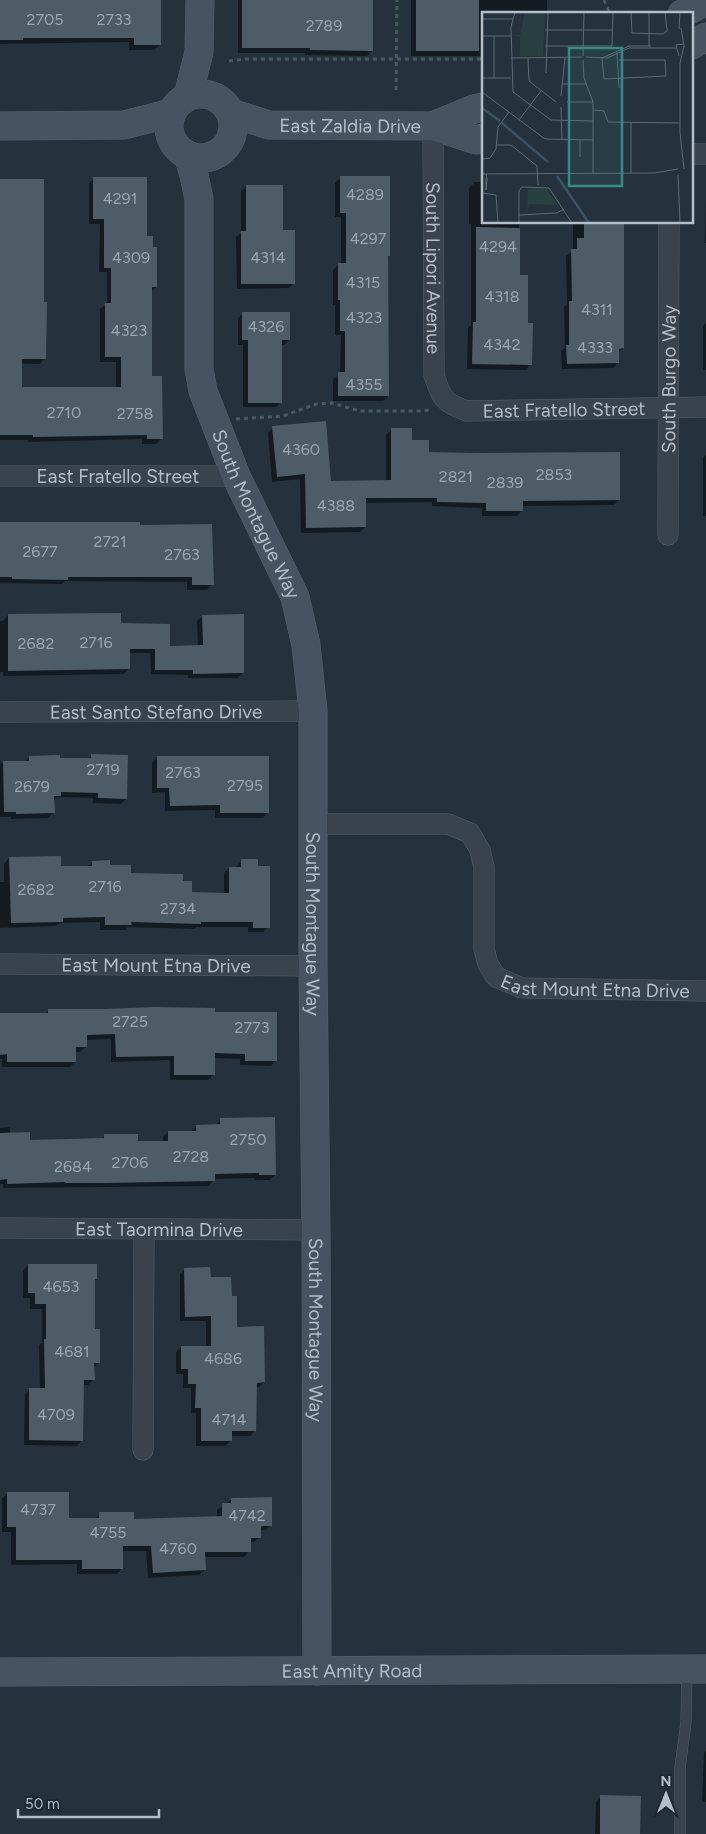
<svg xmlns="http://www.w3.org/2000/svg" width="706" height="1834" font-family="Figtree,sans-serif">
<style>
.shadow{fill:#0007}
.building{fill:#4e5c68}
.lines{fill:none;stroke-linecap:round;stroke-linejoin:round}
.lane-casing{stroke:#56616b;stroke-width:11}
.street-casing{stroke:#56616b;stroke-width:21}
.secondary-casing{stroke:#56616b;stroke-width:29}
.path{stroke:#475c5c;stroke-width:3;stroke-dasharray:4 4;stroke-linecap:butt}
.lane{stroke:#38434d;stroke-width:10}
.street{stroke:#38434d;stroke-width:20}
.secondary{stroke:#475360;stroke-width:28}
.labels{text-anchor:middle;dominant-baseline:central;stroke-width:4;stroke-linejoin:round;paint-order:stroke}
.number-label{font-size:16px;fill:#9aa6b0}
.street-label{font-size:19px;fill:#b4bec8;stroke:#1d2832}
.inset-river{fill:none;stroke:#3a5265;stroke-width:2.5}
.inset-road{fill:none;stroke:#5e6a75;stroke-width:1}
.view{fill:#388884;fill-opacity:0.15;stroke:#388884;stroke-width:2.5}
.inset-edge{fill:none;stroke:#b4bec8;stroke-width:2.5}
</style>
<rect width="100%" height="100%" fill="#25323d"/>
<!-- shadow -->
<path class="shadow" d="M0,0H160V45L154,50H129V42L0,44Z
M238,0H372V51L367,56L305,55V53H238Z
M411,0H547V14H483V56H411Z
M94,178L156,287L151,292V377L162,438L156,444H142V439L28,442V440H0V388L116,389V362H100V309L107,304V272H99L100,224H89V184Z
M340,178L389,256L387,258L388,396L383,401H333V379L340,374L341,335H335V305H333V270L338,265H341V217H335V183Z
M0,180L43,303L45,358L40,364L0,363Z
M475,182H483V222H519V276L527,324L531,365L526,370L467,369L468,328L471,325V224H469V188Z
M246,186L282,232L294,283L289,288L237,289L236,237L241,233V191Z
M706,200V243H705Z
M573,222H623V348L618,353V363L613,368L562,369L561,351L565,348L564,307L567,304L566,256L573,251Z
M243,313L289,340L284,345H281V402L276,407H243V345H238V318Z
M706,323V370H703V326Z
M273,427L330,483L386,482V435L391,430L428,453L619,500L614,505L522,506V511L516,516H482V508L432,506V502L364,503L365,527L360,532L301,533L300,479L272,482L268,433Z
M706,455V516H703V457Z
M0,523L139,527L212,584L207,590H187V582L65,581L62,584L0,583Z
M8,615L120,624L169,648L198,647L197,621L203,616L243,673L238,678H188V675L151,674L150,653H129V669L123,674L3,676V672H0V621H3Z
M92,755L126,799L121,804L93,803V798L58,797L53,801V813L48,818L11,819V817H0V763L24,762L30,757L88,759Z
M157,757L268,812L263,818H215V810L165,811V792L152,793V763Z
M9,858L60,867H87L92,862L130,874L182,882L191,893L224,894V873L229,868H237V866L242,860L269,927L263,932H248V927H196L195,929L128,927L125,930H100V922L60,923L56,926L0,928V882H4V864Z
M49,1010L214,1013L276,1060L271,1066L240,1065V1059L214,1058L213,1075L208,1080H170V1060L111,1062V1039L86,1040V1046L80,1052H75V1062L70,1067H2V1059H0V1014H45Z
M221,1119L275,1175L270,1180H254V1178L214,1179L209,1186L3,1188V1184H0V1128L10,1127V1134L29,1141L101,1139L105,1136L137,1142H163V1137L168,1132H191L196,1126L216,1125Z
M28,1265L95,1279L94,1281V1331L99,1363L93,1368V1380L88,1385H82V1441L76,1446L24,1445L25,1394L30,1389H40L39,1345L42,1343V1309H30V1298H23V1271Z
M185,1269L209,1278L230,1298L236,1328L264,1382L259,1387H256L255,1431L250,1436H231V1441L225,1446H196V1413H191V1388H183V1374H176V1352L181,1347H206V1321H180V1274Z
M7,1493L68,1519H95L100,1514L132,1520L217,1518V1510L232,1499L271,1525L266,1530H260V1537L254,1542H249V1551L244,1557H204L205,1570L199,1575L148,1578L146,1551H121L122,1569L116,1574H77V1564L11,1565V1532H2V1498Z
M706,1751V1802H702L704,1753Z
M601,1796L639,1834H595L596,1802Z"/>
<!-- building -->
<path class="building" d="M0,0H161V45H134V38H23V40H0Z
M242,0H373V51L310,50V48H242Z
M416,0H479V51H416Z
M340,176H390V256H388L389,396H338V372H345V331H340V300H338V263H346V213H340Z
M93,177H147V236H153V247H157V287H152V376H162L163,439H147V435L33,437V435H0V179H44V302H47L46,359H22V387H121V357H105V303H111V268H104V219H93Z
M246,185H283V230H295V284H241V231H246Z
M584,222H624V348L619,349V363L567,364L566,345H569V301H572L571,249H577V238H584Z
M476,227L520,228V275H528V323H533L532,365L472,364L473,322H476Z
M242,312H290V340H282V403H248V340H242Z
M326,421L331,481L391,480V428H412V440H429V452L476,453L620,452V500L523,501V511H486V503L437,502V498H366V527L306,528L305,474L277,477L272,426Z
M0,522H140V525L212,524L214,585H192V577H68V580L12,579V577H0Z
M121,613V623L170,624V646L203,645L202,615L244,614V673L193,674V670H155V649H130V669L8,671V614Z
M91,754L128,755L127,799L98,798V793L61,792V796H54L55,813L16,814V812H4L3,761H29V756L60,755V758H91Z
M157,756H269V813H220V805L170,806L169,788H157Z
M61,856V866H92V861L110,860V865H131V873L183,874V881H192V892L229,893V867H241V859H258V866H270V928H253V922H201V924L131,922L132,925H105V917L63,918V922L11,923L9,857Z
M155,1007L215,1008V1012H277V1061H245V1054L215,1053V1075H174V1056L116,1057L115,1034L87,1035V1047H76V1062H7V1054L0,1055V1013H48V1009H105Z
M275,1117L276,1175H259V1173L215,1174V1181L105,1183H65V1182L7,1184V1179L0,1180V1133L30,1132V1140L104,1138V1134H138V1141H168V1131H196V1125L220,1124V1118Z
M28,1264H97V1279H95V1329H100V1363H94L95,1380H84L83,1441L29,1440V1388H45L44,1339H46V1304H35V1293H28Z
M210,1267L211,1277H231L232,1296H237V1327L264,1326L265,1382L257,1383L256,1431H232V1441H201V1408H195L196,1384H188V1369H181V1346H211V1316L185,1317L184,1268Z
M7,1492H69V1518H99V1512H134V1519L222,1516V1503H231V1498L272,1497V1526H261V1538H251V1552H205L206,1570L153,1573L151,1546H123V1569H82V1560H16V1527H7Z
M600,1795L641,1796L640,1834H600Z"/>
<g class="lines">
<defs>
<path id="lane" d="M680,1834V1768L686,1722L687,1670"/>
<g id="street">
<path id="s1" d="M433,126L434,375C441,398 444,403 467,411L706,407"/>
<path d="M692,154H706"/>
<path id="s2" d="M0,476H236"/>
<path id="s3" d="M668,535L669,222"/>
<path id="s4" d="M0,712L313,711"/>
<path id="s5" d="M313,824H448L470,833L480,850L484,867V949L488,964L496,977L522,988L706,991"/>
<path id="s6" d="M0,964L313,966"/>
<path id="s7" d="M0,1228L316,1230"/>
<path d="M143,1450L144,1229"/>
</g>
<g id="secondary">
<path d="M682,14L706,1"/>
<path d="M692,45L706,37"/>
<circle cx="201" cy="126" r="32"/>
<path d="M188,96L199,52L200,0"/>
<path id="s8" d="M231,113L269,125L433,126L476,140L483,138"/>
<path d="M0,126L124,125L171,113"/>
<path d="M433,126L474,109L483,107"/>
<path id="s9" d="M188,155L194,175L199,199V369L203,391L236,476L295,597L306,645L313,711V966L316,1230L317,1671"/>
<path id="s10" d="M0,1672L706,1669"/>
</g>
</defs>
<!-- lane casing -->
<use href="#lane" class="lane-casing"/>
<!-- street casing -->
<use href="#street" class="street-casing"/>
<!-- secondary casing -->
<use href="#secondary" class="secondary-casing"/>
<!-- path -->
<path class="path" d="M604,0L610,14
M229,61L245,59H483
M396,90L397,0
M236,419L283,416L316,404L332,403L360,411H420L429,410"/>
<!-- lane -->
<use href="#lane" class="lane"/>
<!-- street -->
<use href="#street" class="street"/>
<!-- secondary -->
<use href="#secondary" class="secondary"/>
</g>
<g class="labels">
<!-- number labels -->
<g class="number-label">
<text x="45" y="19">2705</text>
<text x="114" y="19">2733</text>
<text x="324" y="25">2789</text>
<text x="365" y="194">4289</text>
<text x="120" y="198">4291</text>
<text x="368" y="238">4297</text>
<text x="498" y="246">4294</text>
<text x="131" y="257">4309</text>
<text x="268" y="257">4314</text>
<text x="363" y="282">4315</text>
<text x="502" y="296">4318</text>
<text x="597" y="309">4311</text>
<text x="364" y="317">4323</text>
<text x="266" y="326">4326</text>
<text x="129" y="330">4323</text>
<text x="502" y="344">4342</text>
<text x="595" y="347">4333</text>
<text x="364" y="384">4355</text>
<text x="64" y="412">2710</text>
<text x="135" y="413">2758</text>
<text x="301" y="449">4360</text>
<text x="554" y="474">2853</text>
<text x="456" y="476">2821</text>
<text x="505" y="482">2839</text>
<text x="336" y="505">4388</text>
<text x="110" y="541">2721</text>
<text x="40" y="551">2677</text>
<text x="182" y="554">2763</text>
<text x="96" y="642">2716</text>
<text x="36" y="643">2682</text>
<text x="103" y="769">2719</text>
<text x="183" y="772">2763</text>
<text x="245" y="785">2795</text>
<text x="32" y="786">2679</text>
<text x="105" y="886">2716</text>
<text x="36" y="889">2682</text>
<text x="178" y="908">2734</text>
<text x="130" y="1021">2725</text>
<text x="252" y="1027">2773</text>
<text x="248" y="1139">2750</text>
<text x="191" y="1156">2728</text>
<text x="130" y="1162">2706</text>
<text x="73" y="1166">2684</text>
<text x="61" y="1286">4653</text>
<text x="72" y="1351">4681</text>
<text x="223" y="1358">4686</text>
<text x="56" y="1414">4709</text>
<text x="229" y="1419">4714</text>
<text x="38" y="1509">4737</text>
<text x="247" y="1515">4742</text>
<text x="108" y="1532">4755</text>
<text x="178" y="1548">4760</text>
</g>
<!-- street labels -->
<g class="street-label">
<text stroke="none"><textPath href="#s8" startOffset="121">East Zaldia Drive</textPath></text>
<text stroke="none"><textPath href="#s1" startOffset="142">South Lipori Avenue</textPath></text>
<text stroke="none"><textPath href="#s3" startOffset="156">South Burgo Way</textPath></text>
<text stroke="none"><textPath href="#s1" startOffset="398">East Fratello Street</textPath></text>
<text stroke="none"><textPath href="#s2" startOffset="118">East Fratello Street</textPath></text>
<text stroke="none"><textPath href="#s9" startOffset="372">South Montague Way</textPath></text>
<text stroke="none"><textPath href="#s4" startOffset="156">East Santo Stefano Drive</textPath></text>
<text stroke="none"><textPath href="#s9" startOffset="792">South Montague Way</textPath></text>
<text stroke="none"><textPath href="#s6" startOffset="156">East Mount Etna Drive</textPath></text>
<text stroke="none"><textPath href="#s5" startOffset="410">East Mount Etna Drive</textPath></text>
<text stroke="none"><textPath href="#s7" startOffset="159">East Taormina Drive</textPath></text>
<text stroke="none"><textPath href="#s9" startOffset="1198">South Montague Way</textPath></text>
<text stroke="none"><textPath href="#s10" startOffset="352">East Amity Road</textPath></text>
</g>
</g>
<!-- overview -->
<g transform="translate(482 12)">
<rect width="211" height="211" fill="#25323d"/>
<path d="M43,0H63L61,44H38V25L31,23H38ZM46,177H65L76,193L47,192L45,200Z" fill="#28403f"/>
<path class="inset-river" d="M0,96L18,109M20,111L66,150M75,164L107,211"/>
<path class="inset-road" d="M33,0L29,15L31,80L69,108L111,109M149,0L150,21L181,22L185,19L183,0M0,7H31M199,16L202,34L198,51V121L202,157M197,17L198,0M63,18H131M0,24H29M12,24V66M63,34H130L131,0M167,35V0M135,40L137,76M101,44L102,0M197,44L194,33L201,32M104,45L125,46L147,36H194M29,46L100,45M46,46L47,69L74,90M120,46L122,67L184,64L183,48H137M120,46L147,34H169M101,48L102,66L111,90V161M64,61L66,0M0,66H29M80,72H105M0,80L63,127L111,128M79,84L83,46M85,90H111M79,95L80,128M111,98L122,99L126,110L198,111M37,108L59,79M15,133H29L55,154L56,173M98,145V128M0,147L8,146L14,137L16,115L27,100M149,161V111M0,162L172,161L196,157M4,162L5,167L4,178V166M196,163L198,211M0,181L14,183L16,211M37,203L75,201L82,197M37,211V179L40,175L67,176L90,211"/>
<path class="view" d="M87,36H140V174H87Z"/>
<rect width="211" height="211" class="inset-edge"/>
</g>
<!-- north arrow -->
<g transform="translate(666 1794)" stroke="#1d2832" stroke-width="4" paint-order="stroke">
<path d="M0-4L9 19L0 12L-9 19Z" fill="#b4bec8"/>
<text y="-8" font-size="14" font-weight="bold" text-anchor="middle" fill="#b4bec8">N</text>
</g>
<!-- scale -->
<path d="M18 1809v8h141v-8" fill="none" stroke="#b4bec8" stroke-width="2.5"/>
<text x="25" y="1809" font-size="15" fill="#b4bec8" stroke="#1d2832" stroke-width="4" paint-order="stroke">50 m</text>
</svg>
